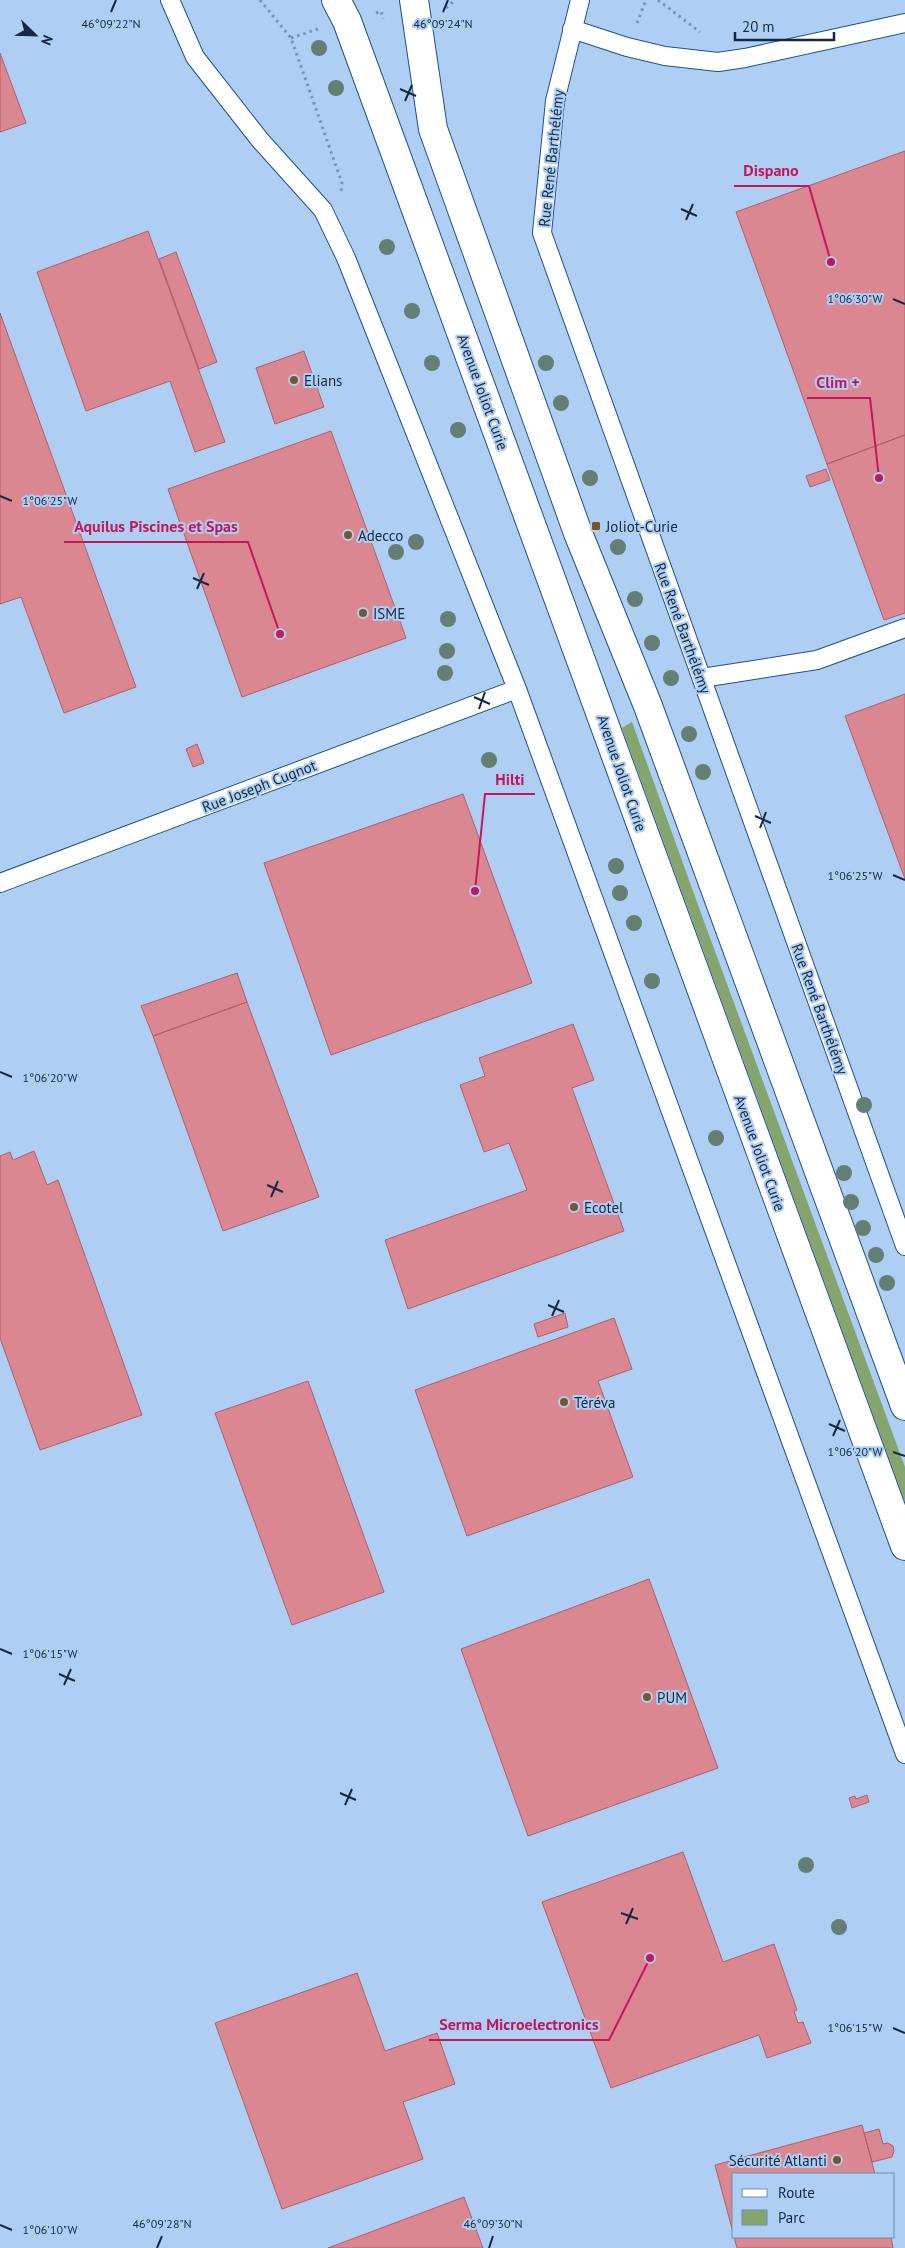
<svg xmlns="http://www.w3.org/2000/svg" width="905" height="2248" font-family="'PT Sans',sans-serif">
<style>
.green{fill:#86a56d}
.building{fill:#db8791;stroke:#af5f6a}
.lines{fill:none;stroke-linecap:round;stroke-linejoin:round}
.service-casing{stroke:#1f5287;stroke-width:20}
.secondary-casing{stroke:#1f5287;stroke-width:30}
.path{stroke:#7894b5;stroke-width:3;stroke-dasharray:2.5 4;stroke-linecap:butt}
.service{stroke:#fff;stroke-width:18}
.secondary{stroke:#fff;stroke-width:28}
.tree{fill:#637f74}
.ticks{fill:none;stroke:#142941;stroke-width:2}
.poi-dot{fill:#77572d;stroke:#aecef3;stroke-width:2}
.labels{text-anchor:middle;dominant-baseline:central;stroke-width:4;stroke-linejoin:round;paint-order:stroke}
.street-label{font-size:15px;fill:#142941;stroke:#aecef3}
.poi-label{font-size:15px;fill:#142941;stroke:#aecef3;text-anchor:start}
.ticks-label{font-size:12px;text-anchor:middle;fill:#142941;stroke:#aecef3;stroke-width:4;stroke-linejoin:round;paint-order:stroke}
.leader{fill:none;stroke:#c2185b;stroke-width:2}
.callout-dot{fill:#c2185b;stroke:#aecef3;stroke-width:2}
.callout-label{font-size:16px;text-anchor:middle;font-weight:bold;fill:#c2185b;stroke:#aecef3;stroke-width:4;stroke-linejoin:round;paint-order:stroke}
</style>
<rect width="100%" height="100%" fill="#aecef3"/>
<!-- green -->
<path class="green" d="M632,722L702,916L905,1467V1502L622,728Z"/>
<!-- building -->
<path class="building" d="M0,53L26,123L0,132Z
M905,151V435L827,464L736,212Z
M148,231L225,442L195,452L170,381L86,411L37,272Z
M176,252L217,362L199,369L159,259Z
M0,313L136,687L64,713L21,597L0,604Z
M304,351L324,407L275,424L256,368Z
M331,431L406,638L242,697L168,489Z
M905,435V613L884,620L827,464Z
M826,469L830,480L810,487L806,476Z
M905,694V879L845,716Z
M197,744L204,763L193,767L186,749Z
M463,794L532,983L331,1055L264,863Z
M237,973L247,1002L153,1036L141,1006Z
M247,1002L319,1197L223,1231L153,1036Z
M573,1024L594,1080L572,1088L624,1231L408,1309L385,1240L527,1190L509,1143L484,1152L460,1085L485,1076L479,1058Z
M34,1151L47,1185L58,1180L142,1415L40,1450L0,1338V1156L10,1152L13,1160Z
M565,1313L568,1327L538,1337L534,1324Z
M614,1318L632,1369L598,1381L633,1477L467,1536L415,1390Z
M308,1381L384,1592L292,1625L215,1413Z
M649,1579L718,1768L528,1836L461,1649Z
M867,1795L869,1802L852,1808L849,1798L855,1796L856,1799Z
M683,1852L723,1962L774,1944L797,2010L794,2011L798,2023L803,2022L811,2043L767,2058L759,2035L611,2088L542,1902Z
M357,1973L385,2051L437,2033L455,2084L403,2102L423,2159L282,2209L215,2023Z
M862,2125L875,2174H734V2236L715,2165Z
M879,2129L883,2144L888,2143L893,2146L894,2151L892,2157L872,2162L864,2133Z
M464,2197L483,2248H328Z
M734,2237H891L893,2248H737Z"/>
<g class="lines">
<defs>
<path id="service" d="M170,0L195,57L260,140L323,210L346,258L517,689L905,1754
M580,0L555,101L542,233L905,1246
M572,29L627,47L665,56L718,62L745,58L905,23
M702,678L817,660L905,628
M0,883L517,689"/>
<path id="secondary" d="M336,0L347,21L905,1546
M414,0L433,129L578,533L648,706L905,1406"/>
</defs>
<!-- service casing -->
<use href="#service" class="service-casing"/>
<!-- secondary casing -->
<use href="#secondary" class="secondary-casing"/>
<!-- path -->
<path class="path" d="M260,0L291,38L342,183L341,192
M658,0L700,32
M446,8L455,0
M376,13L381,11L383,19
M637,23L646,0
M291,38L318,29"/>
<!-- service -->
<use href="#service" class="service"/>
<!-- secondary -->
<use href="#secondary" class="secondary"/>
</g>
<!-- trees -->
<g class="tree">
<circle cx="319" cy="48" r="8"/>
<circle cx="336" cy="88" r="8"/>
<circle cx="387" cy="247" r="8"/>
<circle cx="412" cy="311" r="8"/>
<circle cx="432" cy="363" r="8"/>
<circle cx="546" cy="363" r="8"/>
<circle cx="561" cy="403" r="8"/>
<circle cx="458" cy="430" r="8"/>
<circle cx="590" cy="478" r="8"/>
<circle cx="416" cy="542" r="8"/>
<circle cx="618" cy="547" r="8"/>
<circle cx="396" cy="552" r="8"/>
<circle cx="635" cy="599" r="8"/>
<circle cx="448" cy="619" r="8"/>
<circle cx="652" cy="643" r="8"/>
<circle cx="447" cy="651" r="8"/>
<circle cx="445" cy="673" r="8"/>
<circle cx="671" cy="678" r="8"/>
<circle cx="689" cy="734" r="8"/>
<circle cx="489" cy="760" r="8"/>
<circle cx="703" cy="772" r="8"/>
<circle cx="616" cy="866" r="8"/>
<circle cx="620" cy="893" r="8"/>
<circle cx="634" cy="923" r="8"/>
<circle cx="652" cy="981" r="8"/>
<circle cx="864" cy="1105" r="8"/>
<circle cx="716" cy="1138" r="8"/>
<circle cx="844" cy="1173" r="8"/>
<circle cx="851" cy="1202" r="8"/>
<circle cx="863" cy="1228" r="8"/>
<circle cx="876" cy="1255" r="8"/>
<circle cx="887" cy="1283" r="8"/>
<circle cx="806" cy="1865" r="8"/>
<circle cx="839" cy="1927" r="8"/>
</g>
<!-- ticks -->
<path class="ticks" d="M111,12L116,0M443,12L448,0M400,89L416,96M405,101L412,85M681,209L697,216M686,220L693,204M893,299L905,304M0,496L12,501M193,578L209,585M197,589L204,573M474,697L490,704M479,709L485,692M755,816L771,823M760,828L766,812M893,875L905,880M0,1072L12,1077M267,1185L283,1192M271,1197L278,1181M548,1305L564,1312M552,1316L559,1300M829,1424L845,1431M833,1436L840,1420M893,1452L905,1456M0,1649L12,1654M59,1674L75,1681M64,1685L71,1669M340,1793L356,1800M345,1805L352,1789M621,1913L638,1919M626,1924L633,1908M893,2028L905,2033M0,2225L12,2230M157,2248L162,2236M489,2248L493,2236"/>
<!-- markers -->
<g class="poi-dot">
<circle cx="294" cy="380" r="5"/>
<rect x="591" y="521" width="10" height="10" rx="2.5"/>
<circle cx="348" cy="535" r="5"/>
<circle cx="363" cy="613" r="5"/>
<circle cx="574" cy="1207" r="5"/>
<circle cx="564" cy="1402" r="5"/>
<circle cx="647" cy="1697" r="5"/>
<circle cx="837" cy="2160" r="5"/>
</g>
<g class="labels">
<!-- street labels -->
<g class="street-label">
<text transform="translate(551 158) rotate(-84)">Rue René Barthélémy</text>
<text transform="translate(483 392) rotate(70)">Avenue Joliot Curie</text>
<text transform="translate(683 628) rotate(70)">Rue René Barthélémy</text>
<text transform="translate(622 773) rotate(71)">Avenue Joliot Curie</text>
<text transform="translate(259 786) rotate(-21)">Rue Joseph Cugnot</text>
<text transform="translate(820 1009) rotate(70)">Rue René Barthélémy</text>
<text transform="translate(760 1153) rotate(70)">Avenue Joliot Curie</text>
</g>
<!-- poi labels -->
<g class="poi-label">
<text x="304" y="380">Elians</text>
<text x="606" y="526">Joliot-Curie</text>
<text x="358" y="535">Adecco</text>
<text x="373" y="613">ISME</text>
<text x="584" y="1207">Ecotel</text>
<text x="574" y="1402">Téréva</text>
<text x="657" y="1697">PUM</text>
<text x="827" y="2160" text-anchor="end">Sécurité Atlanti</text>
</g>
</g>
<g class="ticks-label">
<text x="111" y="28">46°09'22"N</text>
<text x="443" y="28">46°09'24"N</text>
<text x="855" y="303">1°06'30"W</text>
<text x="50" y="505">1°06'25"W</text>
<text x="855" y="880">1°06'25"W</text>
<text x="50" y="1082">1°06'20"W</text>
<text x="855" y="1456">1°06'20"W</text>
<text x="50" y="1658">1°06'15"W</text>
<text x="855" y="2032">1°06'15"W</text>
<text x="162" y="2228">46°09'28"N</text>
<text x="493" y="2228">46°09'30"N</text>
<text x="50" y="2234">1°06'10"W</text>
</g>
<!-- callouts -->
<path class="leader" d="M831 262L809 186H734M879 478L870 398H807M280 634L248 542H64M475 891L485 794H535M650 1958L609 2040H429"/>
<g class="callout-dot">
<circle cx="831" cy="262" r="5"/>
<circle cx="879" cy="478" r="5"/>
<circle cx="280" cy="634" r="5"/>
<circle cx="475" cy="891" r="5"/>
<circle cx="650" cy="1958" r="5"/>
</g>
<g class="callout-label">
<text x="771" y="176">Dispano</text>
<text x="838" y="388">Clim +</text>
<text x="156" y="532">Aquilus Piscines et Spas</text>
<text x="510" y="785">Hilti</text>
<text x="519" y="2030">Serma Microelectronics</text>
</g>
<!-- legend -->
<rect x="732" y="2173" width="162" height="65" fill="#aecef3" stroke="#708cac"/>
<rect x="742" y="2189" width="25" height="8" fill="#ffffff" stroke="#708cac"/>
<text x="778" y="2198" font-size="15" fill="#142941">Route</text>
<rect x="742" y="2210" width="25" height="15" fill="#86a56d" stroke="#708cac"/>
<text x="778" y="2223" font-size="15" fill="#142941">Parc</text>
<!-- north arrow -->
<g transform="translate(35 35) rotate(113)" stroke="#aecef3" stroke-width="4" paint-order="stroke">
<path d="M0-4L9 19L0 12L-9 19Z" fill="#142941"/>
<text y="-8" font-size="14" font-weight="bold" text-anchor="middle" fill="#142941">N</text>
</g>
<!-- scale -->
<path d="M735 32v8h99v-8" fill="none" stroke="#142941" stroke-width="2.5"/>
<text x="742" y="32" font-size="15" fill="#142941" stroke="#aecef3" stroke-width="4" paint-order="stroke">20 m</text>
</svg>
